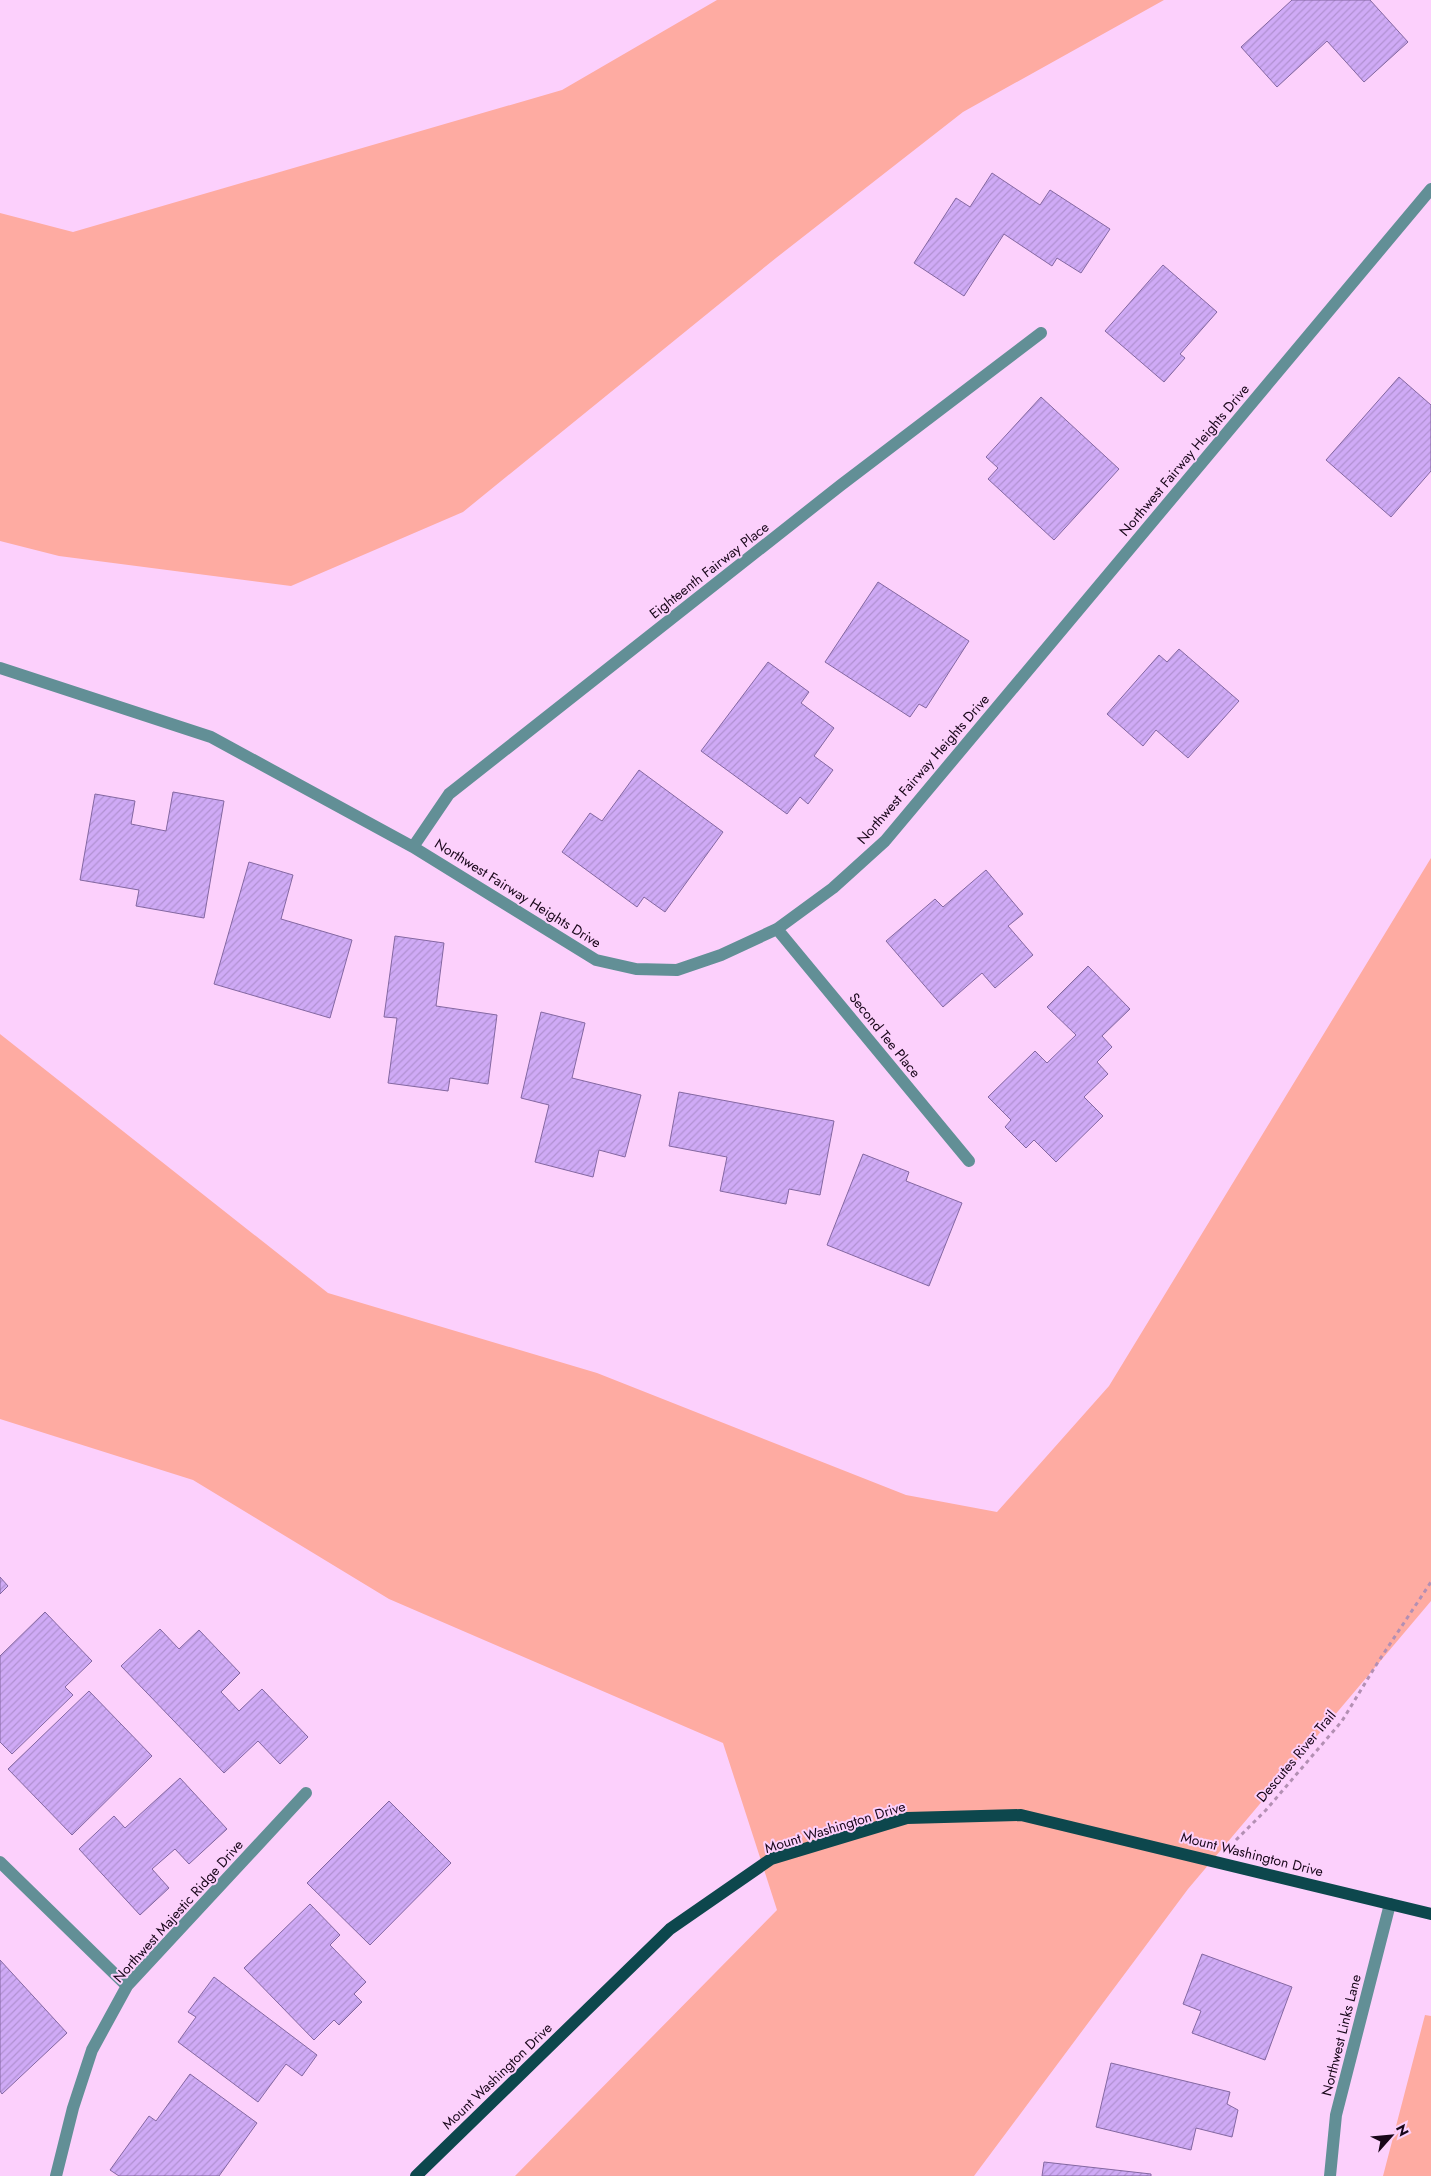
<svg xmlns="http://www.w3.org/2000/svg" width="1431" height="2176" font-family="Jost,sans-serif">
<style>
.green{fill:#feaba2}
.building{fill:url(#building-hatch);stroke:#8467a1}
.lines{fill:none;stroke-linecap:round;stroke-linejoin:round}
.path{stroke:#b38fb3;stroke-width:3;stroke-dasharray:4 4;stroke-linecap:butt}
.minor{stroke:#628f96;stroke-width:12}
.major{stroke:#0d474d;stroke-width:12}
.labels{text-anchor:middle;dominant-baseline:central;stroke-width:4;stroke-linejoin:round;paint-order:stroke}
.street-label{font-size:14px;fill:#180619;stroke:#fcd0fc}
</style>
<defs>
<pattern id="building-hatch" width="6" height="6" patternUnits="userSpaceOnUse" patternTransform="scale(1.25)"><rect width="6" height="6" fill="#cfaaf6"/><path d="M-1 1l2-2M0 6l6-6M5 7l2-2" fill="none" stroke="#b191d2"/></pattern>
</defs>
<rect width="100%" height="100%" fill="#fcd0fc"/>
<!-- green -->
<path class="green" d="M717,0H1164L963,112L776,258L463,512L291,586L59,556L0,541V213L73,232L562,90Z
M1431,858V1601L1188,1889L974,2176H515L777,1910L723,1743L389,1599L193,1480L0,1419V1034L328,1293L597,1373L906,1495L997,1512L1109,1386Z
M1425,2015L1431,2016V2176H1383Z"/>
<!-- building -->
<path class="building" d="M1292,0H1370L1408,42L1364,82L1327,41L1277,87L1241,47Z
M992,173L1040,205L1050,190L1110,229L1081,273L1057,258L1052,266L1004,234L964,296L914,263L956,198L970,207Z
M1163,265L1217,312L1180,354L1185,358L1164,382L1105,331Z
M1399,377L1431,405V471L1391,517L1326,460Z
M1041,397L1119,469L1054,540L988,479L998,468L986,457Z
M878,582L969,641L926,708L919,704L910,717L825,662Z
M1179,649L1239,701L1188,758L1156,730L1143,746L1107,714L1159,655L1167,662Z
M768,662L809,692L801,703L834,728L814,756L833,770L808,804L800,797L787,814L701,751Z
M639,770L723,832L665,912L644,897L637,907L562,852L590,813L602,821Z
M173,792L224,801L204,918L136,906L139,890L80,880L95,794L135,801L131,824L166,831Z
M249,862L293,875L281,919L352,940L330,1018L214,984Z
M986,870L1023,914L1008,926L1033,955L995,988L982,973L943,1007L886,941L935,899L943,907Z
M395,936L444,943L436,1006L497,1015L488,1084L450,1078L448,1091L388,1083L397,1018L384,1017Z
M1088,966L1130,1009L1102,1036L1112,1047L1097,1062L1108,1074L1084,1097L1103,1116L1056,1162L1034,1140L1026,1148L1005,1127L1011,1120L988,1097L1035,1051L1047,1063L1076,1035L1047,1007Z
M541,1012L585,1023L572,1078L641,1095L625,1157L599,1150L593,1177L535,1162L549,1105L521,1098Z
M679,1092L834,1121L820,1195L789,1189L786,1204L720,1191L727,1157L669,1146Z
M863,1154L909,1172L906,1181L962,1203L929,1286L827,1245Z
M0,1577L8,1586L0,1594Z
M45,1612L92,1661L65,1687L73,1695L12,1754L0,1742V1656Z
M160,1629L179,1649L199,1630L240,1673L221,1692L239,1711L262,1689L308,1737L280,1764L258,1741L224,1773L121,1666Z
M89,1691L152,1756L72,1835L8,1769Z
M180,1778L227,1829L189,1864L175,1849L152,1869L169,1888L140,1915L79,1849L114,1816L125,1828Z
M389,1801L451,1863L370,1945L307,1883Z
M310,1904L340,1935L330,1945L366,1982L354,1994L362,2002L339,2025L334,2020L314,2040L244,1968Z
M1202,1954L1292,1987L1265,2060L1192,2033L1201,2011L1183,2004Z
M0,1960L67,2033L2,2094L0,2091Z
M214,1977L317,2055L302,2076L286,2064L258,2102L178,2042L196,2017L188,2012Z
M1111,2063L1230,2092L1227,2104L1238,2110L1232,2137L1196,2128L1191,2150L1096,2127Z
M190,2074L257,2123L219,2176H119L110,2170L149,2116L156,2121Z
M1044,2162L1151,2174V2176H1042Z"/>
<g class="lines">
<!-- path -->
<path class="path" d="M1236,1840L1266,1810L1342,1721L1378,1662L1431,1582"/>
<!-- minor -->
<path class="minor" d="M0,668L211,737L413,847L596,960L636,969L677,970L721,955L777,929L833,888L885,841L1431,189
M413,847L449,794L841,485L1041,333
M777,929L969,1161
M0,1862L127,1986
M56,2176L73,2108L92,2050L127,1986L306,1793
M1330,2176L1336,2115L1390,1904"/>
<!-- major -->
<path class="major" d="M416,2176L670,1929L771,1859L907,1818L1021,1815L1431,1914"/>
</g>
<g class="labels">
<!-- street labels -->
<g class="street-label">
<text transform="translate(1184 460) rotate(-50)">Northwest Fairway Heights Drive</text>
<text transform="translate(709 570) rotate(-38)">Eighteenth Fairway Place</text>
<text transform="translate(923 769) rotate(-49)">Northwest Fairway Heights Drive</text>
<text transform="translate(518 893) rotate(32)">Northwest Fairway Heights Drive</text>
<text transform="translate(885 1035) rotate(51)">Second Tee Place</text>
<text transform="translate(1296 1756) rotate(-50)">Descutes River Trail</text>
<text transform="translate(835 1827) rotate(-17)">Mount Washington Drive</text>
<text transform="translate(1252 1854) rotate(14)">Mount Washington Drive</text>
<text transform="translate(178 1911) rotate(-48)">Northwest Majestic Ridge Drive</text>
<text transform="translate(1341 2035) rotate(-76)">Northwest Links Lane</text>
<text transform="translate(497 2076) rotate(-44)">Mount Washington Drive</text>
</g>
</g>
<!-- north arrow -->
<g transform="translate(1391 2136) rotate(63)" stroke="#fcd0fc" stroke-width="4" paint-order="stroke">
<path d="M0-4L9 19L0 12L-9 19Z" fill="#180619"/>
<text y="-8" font-size="14" font-weight="bold" text-anchor="middle" fill="#180619">N</text>
</g>
</svg>
